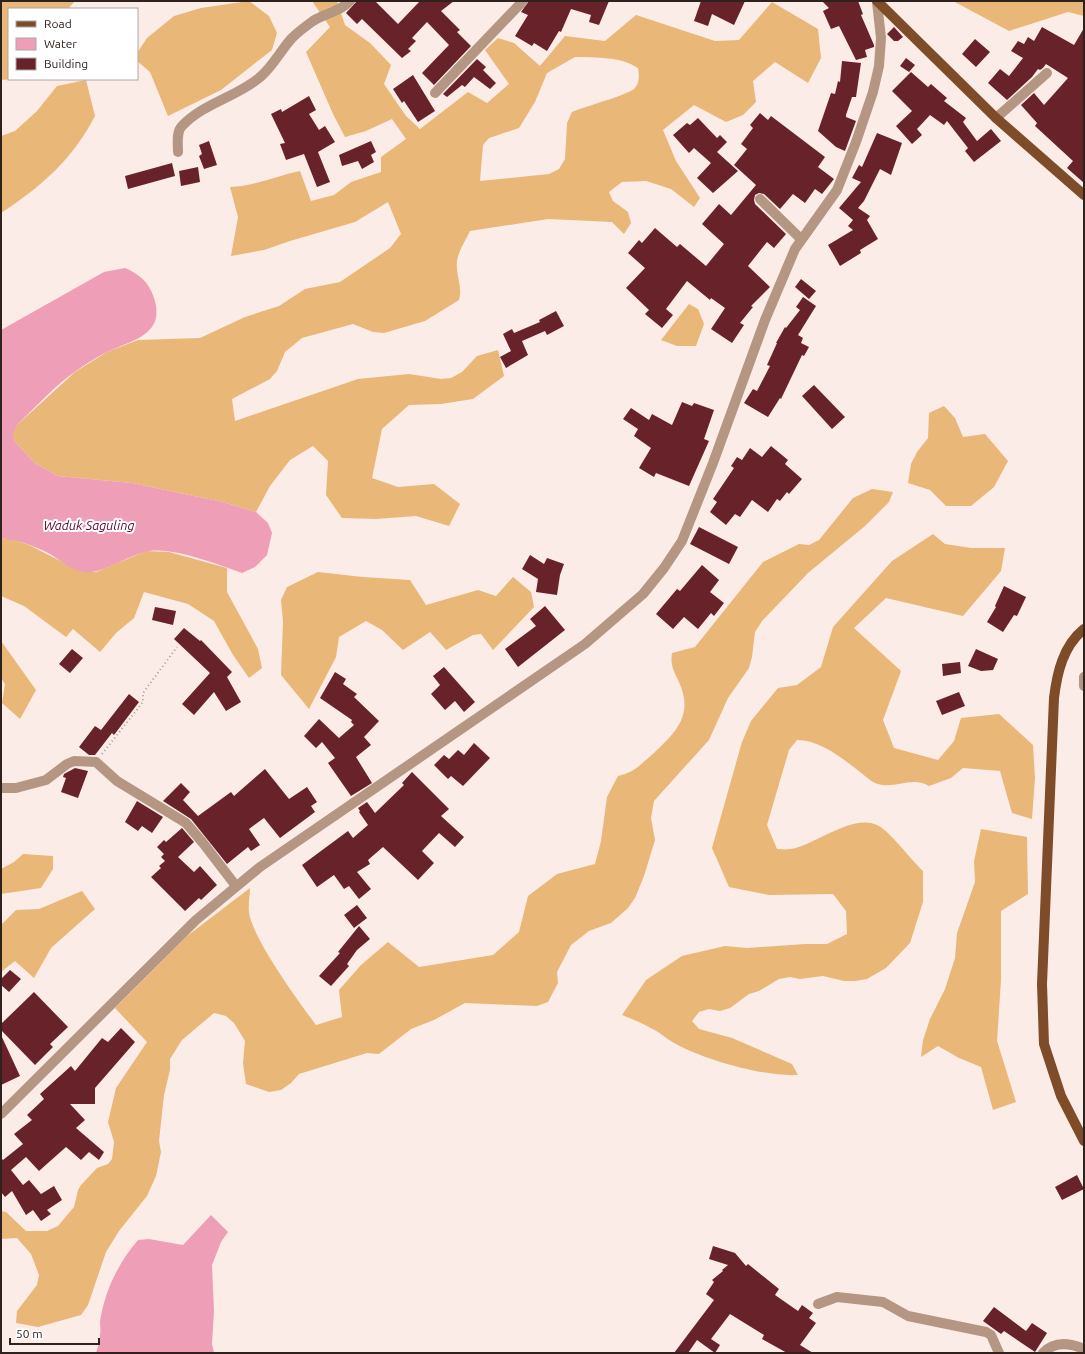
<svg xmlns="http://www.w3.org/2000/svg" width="1085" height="1354" font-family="Ubuntu,sans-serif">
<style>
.forest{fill:#e9b777;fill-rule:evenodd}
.water{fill:#ee9eb7}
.building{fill:#682229}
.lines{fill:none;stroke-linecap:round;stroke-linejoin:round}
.path{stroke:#aa9c98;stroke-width:2;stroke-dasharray:1 3;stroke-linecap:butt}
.minor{stroke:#b49683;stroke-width:10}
.major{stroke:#7e4c28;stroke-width:10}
.labels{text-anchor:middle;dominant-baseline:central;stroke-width:4;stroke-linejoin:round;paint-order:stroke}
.water-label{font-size:13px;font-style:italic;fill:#610030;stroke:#fff}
</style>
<rect width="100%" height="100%" fill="#fbece8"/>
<!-- forest -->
<path class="forest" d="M1,1H75L68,9H9V79H15L1,80Z
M249,1L269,16L277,33L272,50L221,90L168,116L150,72L137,61V53L147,38L174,16L201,8Z
M312,1H337L345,25L370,43L391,65L384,84L406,116L420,129L468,92L487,103L509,84L485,50L498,38L514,43L540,66L565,36L605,41L636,15L715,41L739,40L772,2L818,29L821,58L808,83L775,62L753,81L756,102L743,115L726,122L694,105L663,130L676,161L700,198L694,207L671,189L646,181L622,182L609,192L613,201L628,212L631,223L624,234L612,222L548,219L470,231C465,242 455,255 457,269C458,281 462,288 459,300L425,321L384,333L373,332L353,324L302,338L285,352L277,371L270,379L232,399L235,421L358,379L409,374L441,379L451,378L462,372L477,356L498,350L504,376L473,399L441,404L409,405L382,429L372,478L398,487L434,484L460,504L449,526L416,516L376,519L342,518L326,495L328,461L313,446L290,460L270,486L256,512L223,502L132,483L58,476L36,464L14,441L12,433L17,425L75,372L107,352L138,340L200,338L245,317L279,306L305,289L340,282L390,248L401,234L388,202L355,222L290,241L264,250L231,256L238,217L230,187C255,186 276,176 300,171L311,201L334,195L351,182L381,172V157L406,139L392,119L366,131L345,137L333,114L306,52L330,27ZM575,57C597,58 619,56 638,68C639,75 640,82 635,88C631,94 583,107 572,112L567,123L565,159L559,169L549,174L480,181L483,145L489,138L519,128L535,102L547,73Z
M953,1H1084V16L1068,12L1009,31Z
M86,80L95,116C72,160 42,186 1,213V136L15,131L37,111L57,86Z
M689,304L698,309L704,324L696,346H677L661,340Z
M944,406L955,418L963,437L985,434L1008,461L994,487L971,506H946L930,490L908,483L911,464L917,452L928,438L929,413Z
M872,489L893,492L889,502L865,526L808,573L762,621L755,632L752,657L749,668L728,698L709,740L654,801L651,818L655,840L644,876L635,898L628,908L611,923L589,931L571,945L557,972L558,983L548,1002L537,1006L465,1003L434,1020L411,1029L379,1054L367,1053L299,1074L291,1083L281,1090L269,1092L246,1084L243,1063L245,1041L234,1023L226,1016L214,1013L182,1040L170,1059V1070L164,1095L159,1141L161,1152L156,1176L147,1196L119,1231L106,1252L88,1305L81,1315L38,1327L16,1323L17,1311L37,1285L39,1275L31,1254L17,1238L1,1239V1211L6,1212L26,1231H47L58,1226L74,1207L78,1190L81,1185L97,1168L108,1164L112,1159L114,1142L108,1122L116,1088L147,1042L115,1008L187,936L250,888C250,896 248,904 249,912C252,938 299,1002 316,1025L342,1017L339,990L361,965L388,942L419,967L493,955L519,932L528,896L557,874L595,864L601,841L607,797L618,776C634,773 642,763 654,753C676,732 694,715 679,682C674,671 670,666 672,653L695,647L763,562L799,544L809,545L819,540L853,498Z
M933,534L945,544L971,548H1005L1001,571L963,616L886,598L854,628L901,671L883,720L894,748L938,760L954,741L961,718L999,714L1033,745L1035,778L1032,819L1012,813L1000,771L963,768L951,778L929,786C910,775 894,791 875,783C869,780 864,775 860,772C842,758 820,740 797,740L789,750L767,825L777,849C781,849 786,850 790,849C814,846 852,813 877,825C889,830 911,860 923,871V902L910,943L886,968L867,979L855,981H844L823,976L800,979L790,977L779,979L759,991L749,994L730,1008L720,1011L709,1009L699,1012L692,1021L699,1029L732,1038L792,1064L798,1075C765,1077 705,1060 676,1044C670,1041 664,1036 658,1032C647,1025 634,1020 622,1015L646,980L682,956L725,946L747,948L805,944H827L847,934L846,911L833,894L769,895L729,887L712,848L742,742L751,721L778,688L797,685L821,667L833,627L892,561Z
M1,538L12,539L29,545L82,572H96L146,551L169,552L227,568V592L258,649L262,668L249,678L233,655L214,621L188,604L144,592L134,618L116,633L100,652L73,629L66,637L24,606L1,596Z
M318,572L363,577L410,580L426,605L478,590L496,596L513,577L531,592L534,607L493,650L481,634L473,635L446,650L430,632L403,650L382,630L366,621L339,637L336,657L309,709L281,675L283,622L281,600L287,587Z
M1,641L36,690L20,719L2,703L5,684L1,678Z
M981,829L1027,837L1028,894L1001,911V980L997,1041L1016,1102L993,1110L981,1067L959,1058L938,1046L921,1057L923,1040L930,1019L945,989L955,958L957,933L975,882L974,861Z
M23,854L53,856V869L41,888L1,894V869L14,862Z
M82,891L95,909L51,948L34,978L15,961L1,972V925L16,910L39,909Z"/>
<!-- water -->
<path class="water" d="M125,268C139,274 149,282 154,298C166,334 133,340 107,352C97,357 86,364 76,371C55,385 35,408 17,425L13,433L14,441L36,464L58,476L132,483L223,502L256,512L268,523L272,533L267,555L255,567L242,573C219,565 169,545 145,552C127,556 99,576 82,572C70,569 60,560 50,554C35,546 18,540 1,538V330L104,272Z
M211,1215L228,1232L221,1242L212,1265L214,1311L212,1344L214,1353H96C98,1347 100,1341 100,1335C101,1330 100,1326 100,1322C104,1293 118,1263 138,1240L149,1239L183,1245Z"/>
<!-- building -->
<path class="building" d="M357,1H375L398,24L420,1H454L441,11L460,30L457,32L471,46L434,85L422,73L449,45L427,22L412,38L416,41L408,49L411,51L402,58L362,19L357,24L346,13Z
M529,1H609L599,25L589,22L591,15L571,9L561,32L559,31L547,51L534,43L532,46L515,36L528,15L521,12Z
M701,1H745L734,25L712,14L708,26L694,21Z
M822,1H858L863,14L861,15L874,45V47L865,50L867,57L856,60L839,26L831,29L823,11L829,8Z
M894,27L903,37L898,41H894L887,34Z
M1042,27L1074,45L1084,28V183L1067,168L1073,161L1035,126L1037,123L1021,105L1034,93L1044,105L1068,78L1046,64L1043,68L1040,70L1038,69L1032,77L1007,100L988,83L1000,69L1009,76L1023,58L1011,51L1018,41L1024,44L1028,37L1034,41Z
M975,39L990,52L976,67L962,54Z
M906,58L915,65L909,72L900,66Z
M477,59L486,67L483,70L496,83L490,89L474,77L465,87L462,85L447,97L443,94Z
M842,61L861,63L856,97H852L846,115V117L856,121L845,151L836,147L818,131L831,93L835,94L838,81L840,82Z
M911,72L928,87L931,84L947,98L944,101L966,118L963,122L977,141L991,129L1001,141L974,162L965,151L968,148L947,121L944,125L930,115L917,129L922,135L912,144L896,126L912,111L892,91Z
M413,75L435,111L418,122L404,101L402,103L393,89Z
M309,96L316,110L309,114L319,130L325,126L335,142L318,152L330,182L317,187L304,154L286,160L280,144L285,143L271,114L281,109L282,112Z
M760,113L768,120L771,116L825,157L818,167L834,179L822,194L815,189L805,203L793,194L780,209L764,194L759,193L755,195L754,200L755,204L786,234L774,248L767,242L748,266L770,287L751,306L753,307L740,323L744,325L732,343L711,329L725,308L711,298L710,300L687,281L666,309L673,315L662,328L645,314L649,310L626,288L645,268L628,253L639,240L642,243L655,228L677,247L680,244L706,266L724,244L702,224L719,204L731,215L756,185L734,165L747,149L741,144L753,128L750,125Z
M698,118L717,138L720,135L727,142L717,152L738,171L713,193L697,178L711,163L694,148L689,153L673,135L687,123L690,125Z
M877,133L902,143L891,175L880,169L864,201L858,208L870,216L867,220L878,239L860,250L861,253L840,266L828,245L853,230L848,226L853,220L839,208L861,182L852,178L859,165L862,167Z
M209,141L217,165L204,169L199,156L202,154L199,145Z
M371,141L376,152L371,155L374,162L362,169L358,161L342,166L339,155Z
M172,163L175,176L128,189L125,176Z
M198,167L200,182L181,186L179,171Z
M801,279L816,291L809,299L795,287Z
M803,297L816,306L798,335L803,338L801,343L809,347L804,356L802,355L781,399L780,398L768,417L744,403L753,389L757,391L770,366L767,365L777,343H776L785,327L786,328L800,310L796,307Z
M556,311L564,326L547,335L545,331L522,341L528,355L506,368L500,357L511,351L503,334L512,329L514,333L540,322L539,320Z
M814,385L845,417L832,429L802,396Z
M682,402L692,406L694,403L714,410L704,439L709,441L689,486L656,473L654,477L639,468L651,448L634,436L638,429L623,419L631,408L649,420L652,414L672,425Z
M771,446L788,460L785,464L802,479L789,494L787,492L780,501L777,499L768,512L752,500L740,517L735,514L726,525L710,512L717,502L713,499L734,468L731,466L737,457L742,460L750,448L762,457Z
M699,527L738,547L729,564L690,544Z
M530,555L544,564L547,558L564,564L560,575L557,595L536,592L538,579L522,569Z
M702,565L719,580L710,592L724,603L714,616L711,613L698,629L684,617L673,629L656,614L677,589L680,591Z
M1004,586L1026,597L1017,616L1014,615L1003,632L987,622L996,607L995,606Z
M545,606L565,630L518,667L505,649L536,626L530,619Z
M155,607L176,611L173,625L152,620Z
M184,628L200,641L201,640L232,672L227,677L241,702L226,711L214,692L194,715L182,704L210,673L174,639Z
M72,649L83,658L70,673L59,664Z
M976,649L998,659L993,670L981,671L968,666Z
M960,662L961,673L943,676L942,664Z
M444,667L475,702L464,712L455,701L445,710L431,694L440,685L433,676Z
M335,672L346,679L343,684L357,694L354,697L379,721L364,737L371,745L356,757L372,783L351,796L328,763L335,758L322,742L316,748L304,736L319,719L339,738L354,725L351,722L352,720L320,698Z
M959,692L965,706L942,715L936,701Z
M129,694L139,702L114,735L112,733L95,755H89L79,747L95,726L101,730Z
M474,743L490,758L463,786L451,776L448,779L434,765L444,755L449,759L458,750L464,755Z
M75,768L88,771L78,798L61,792L66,778L63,777L64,774Z
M265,769L289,799L307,787L317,802L311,806L315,812L280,838L264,818L249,829L260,845L251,851L248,847L227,864L191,819L163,801L181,783L190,792L183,800L198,816L231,792L234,796Z
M412,772L449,809L441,816L464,837L455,847L439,833L422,851L434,863L418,880L383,847L368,860L370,864L357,872L371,889L359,899L349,886L344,889L334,875L317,887L302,865L348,831L353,838L368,825L359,812L360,811L358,808L367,802L375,813L404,785L402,783Z
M137,801L163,817L152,833L142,826L138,831L125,822Z
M182,828L194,842L178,857L194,872L200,866L217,885L201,900L199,898L185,911L151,877L161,868L159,866L165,861L161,857L164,854L157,847L164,840L166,842Z
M357,905L367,918L354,928L344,915Z
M359,926L370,939L357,950L347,964L349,966L331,986L319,976L340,953L338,952Z
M10,970L21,979L9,992L1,985V979Z
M34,992L68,1027L50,1044L53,1047L35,1065L1,1030V1024Z
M121,1028L135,1042L95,1088V1104H70L85,1120L76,1128L104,1152L99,1160L89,1152L81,1160L66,1147L39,1171L26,1157L11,1170L23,1185L29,1180L41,1194L54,1186L62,1200L47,1210L51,1214L41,1221L33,1210L26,1215L12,1191L5,1197L1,1192V1158L3,1160L23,1144L14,1134L32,1120L27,1115L44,1099L40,1094L71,1066L75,1071L102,1038L108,1042Z
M1,1035L20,1076L1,1085Z
M1077,1175L1084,1189L1062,1200L1055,1187Z
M713,1246L735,1253L746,1266L748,1264L779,1289L775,1295L798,1311L802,1305L813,1313L809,1318L816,1323L800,1345L813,1353H787L762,1339L764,1335L730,1314L711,1339L720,1345L715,1353L697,1340L688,1353H674L714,1300L706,1294L714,1282L712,1280L723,1271L722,1270L728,1265L709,1259Z
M994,1307L1026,1331L1032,1323L1047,1333L1035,1352L1004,1331L1001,1334L983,1321Z"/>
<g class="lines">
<!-- path -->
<path class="path" d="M102,754L143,702V693L177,647"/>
<!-- minor -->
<path class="minor" d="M435,93L523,1
M996,118L1047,73
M178,152C178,144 176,132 182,126C204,103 236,97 259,78C273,67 280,51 292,38C298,32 306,26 313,21C325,13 340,12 350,1
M760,199L801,239
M1084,677V686
M1,788H16L46,780L67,764L74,761L96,762L117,781L186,823L203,843L236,886
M1,1114L196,920L260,867L585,644L643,594L664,568L682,541L713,463L765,320L795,249L837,190L856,142L873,92L879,66L881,38L877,2
M818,1304L837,1297L883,1302L908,1316L986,1332L991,1335L999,1353
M1043,1353C1054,1341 1070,1343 1084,1349"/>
<!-- major -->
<path class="major" d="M877,1L996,118L1084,195
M1084,629C1063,646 1057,673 1054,698L1042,984L1044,1044L1061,1096L1084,1141"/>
</g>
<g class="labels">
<!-- water labels -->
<g class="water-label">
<text x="89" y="525">Waduk Saguling</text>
</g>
</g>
<!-- border -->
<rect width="1085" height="1354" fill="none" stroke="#2f221e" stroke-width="4"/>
<!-- legend -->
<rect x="8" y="8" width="130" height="72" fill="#ffffff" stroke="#aca7a5"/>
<rect x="16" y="21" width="20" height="6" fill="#7e4c28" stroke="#aca7a5"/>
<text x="44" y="28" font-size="12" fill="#2f221e">Road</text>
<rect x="16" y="38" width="20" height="12" fill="#ee9eb7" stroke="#aca7a5"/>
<text x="44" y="48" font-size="12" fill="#2f221e">Water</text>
<rect x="16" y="58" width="20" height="12" fill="#682229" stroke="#aca7a5"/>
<text x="44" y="68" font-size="12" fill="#2f221e">Building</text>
<!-- scale -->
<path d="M10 1338v6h89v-6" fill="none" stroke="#2f221e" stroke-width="2"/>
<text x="16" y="1338" font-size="12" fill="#2f221e" stroke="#ffffff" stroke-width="3" paint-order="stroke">50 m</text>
</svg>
